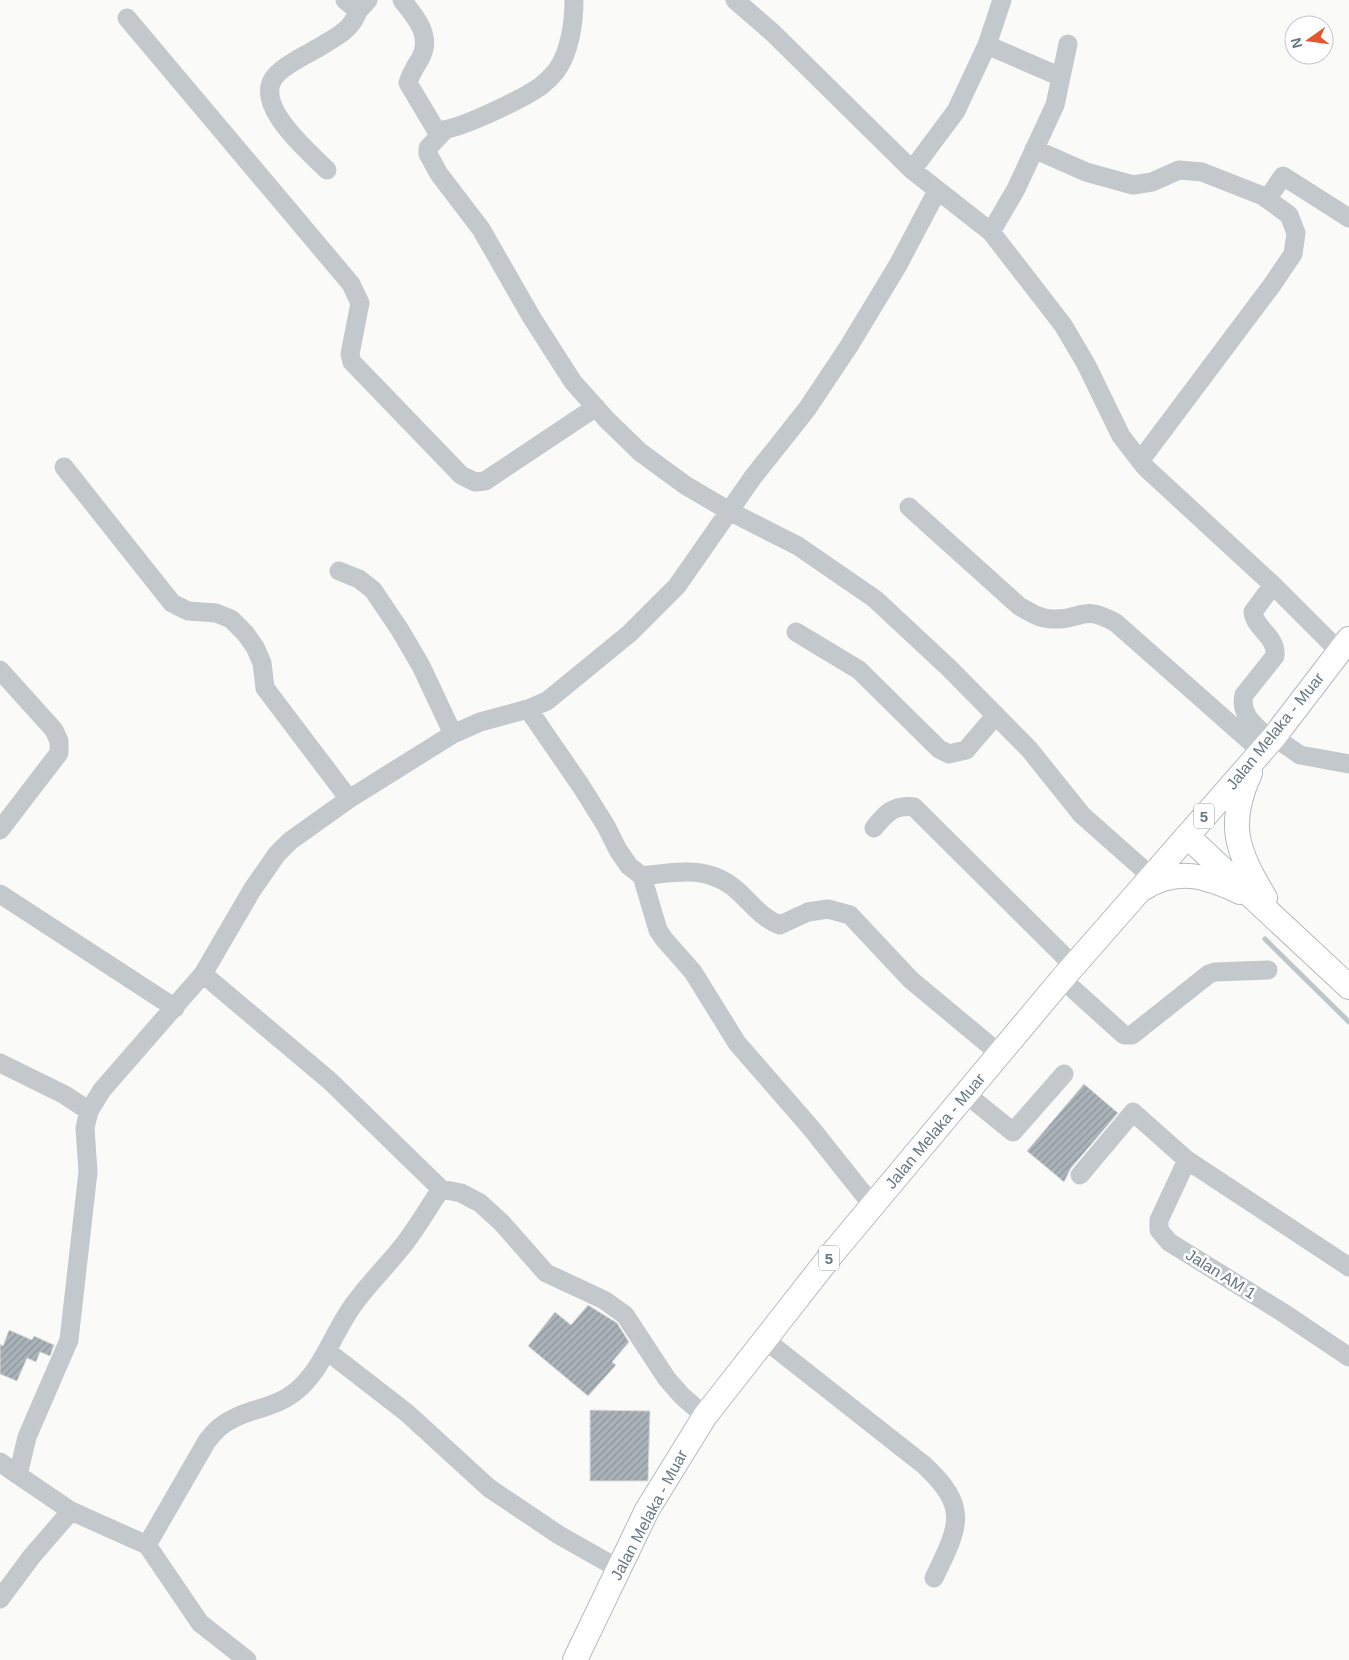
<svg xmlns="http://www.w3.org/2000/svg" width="1349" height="1660" font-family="Helvetica,sans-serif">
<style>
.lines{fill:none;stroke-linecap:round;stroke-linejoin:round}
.stream{stroke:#bbc7cb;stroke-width:5}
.building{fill:url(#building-hatch);stroke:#dcdcda}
.major-casing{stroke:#b5babe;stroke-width:26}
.minor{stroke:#c3c8cc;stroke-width:19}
.major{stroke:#fff;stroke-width:24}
.labels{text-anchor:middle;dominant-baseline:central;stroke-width:5;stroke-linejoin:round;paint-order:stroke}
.shield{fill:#fff;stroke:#939fa8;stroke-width:1}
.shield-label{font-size:15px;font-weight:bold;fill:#657683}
.street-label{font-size:16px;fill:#657683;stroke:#fff}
</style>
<defs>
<pattern id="building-hatch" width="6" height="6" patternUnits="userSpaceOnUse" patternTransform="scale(1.25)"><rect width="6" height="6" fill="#aab3b9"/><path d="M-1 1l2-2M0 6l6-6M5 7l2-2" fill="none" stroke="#8e969c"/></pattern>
</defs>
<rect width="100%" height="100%" fill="#fafaf8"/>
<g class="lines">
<!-- stream -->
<path class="stream" d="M1265,939L1349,1022"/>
</g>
<!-- building -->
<path class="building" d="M1084,1084L1118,1113L1071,1168L1064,1182L1027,1151Z
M588,1305L617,1323L629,1342L612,1362L616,1365L588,1396L528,1346L555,1312L571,1325Z
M9,1330L32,1340L34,1336L54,1345L50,1356L40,1352L36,1362L27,1358L17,1381L0,1374V1344L3,1346Z
M590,1410L650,1411L648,1481H590Z"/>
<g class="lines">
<defs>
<path id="major" d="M1250,773C1226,825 1237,851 1265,898
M1187,836L1349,987
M1144,888C1177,867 1206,876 1240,892
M575,1660L647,1510L705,1416L832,1254L1062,979L1274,737L1349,639"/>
</defs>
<!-- major casing -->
<use href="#major" class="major-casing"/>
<!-- minor -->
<path class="minor" d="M345,0L358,11L368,0
M402,0C416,17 433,37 420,59C415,67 411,73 408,83L436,130C454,133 524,98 541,86C546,82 553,75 557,70C570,51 574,22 574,0
M735,0L773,33L912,170L991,232L1063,325L1086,364L1121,436L1145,467L1273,585L1340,652
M127,18L351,284L360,303L350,354L352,362L461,475L475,482L485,481L596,407
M987,45L1061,77
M443,132L428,148V154L439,174L481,229L532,318L573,382L607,420L640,452L685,485L729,511L798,546L875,599L949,668L1029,749L1082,815L1152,877
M1034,149L1086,172L1133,185L1152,182L1179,170L1202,172L1263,196L1289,215L1296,233L1293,254L1272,285L1140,461
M327,170C308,151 249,102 277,74C290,61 311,53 326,43C340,35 353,27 358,11
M912,170L956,111L987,45L1002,0
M1267,199L1283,176L1349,218
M991,232L1016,189L1055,105L1068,44
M64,467L172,603L188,611L216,613L231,619L245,633L255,647L262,663L265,688L349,799
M909,507L1019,606C1030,612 1040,619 1052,619C1082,621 1081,603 1116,623L1261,751
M339,571L359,579L373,590L400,630L421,666L453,734
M796,632L859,670L939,749L949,754L966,750L996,715
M0,670L54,730L59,741V753L0,830
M528,709L581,786L606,826L618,850L629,866L642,876L658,930L664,939L693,972L737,1043L811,1128L873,1206
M1274,737L1300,755L1349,764
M1271,740C1257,727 1239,716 1244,695L1275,656C1277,636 1255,629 1253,612L1273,585
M874,828C885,814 894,804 914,807L1074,966
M642,876C680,872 711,864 741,894C753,906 764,919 780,925L808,912L828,909L850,915L911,980L1000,1054
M0,894L175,1008
M203,974L330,1081L441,1189L461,1193L480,1203L501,1222L546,1273L604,1300L625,1315L667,1379L682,1396L705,1416
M1062,979L1124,1035H1132L1209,974L1215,972L1268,970
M0,1063L65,1095L89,1111
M966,1094L1013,1132L1064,1074
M1187,1160L1159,1220V1230L1169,1242L1282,1312L1349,1357
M1080,1175L1133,1112L1187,1160L1349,1267
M764,1339L924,1465C970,1508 959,1526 934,1578
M327,1351L407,1413L489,1488L559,1535L619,1569
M0,1462L18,1475
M71,1511L147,1545L200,1623L247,1660
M147,1545L207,1441C211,1436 215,1431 220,1427C241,1409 273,1410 295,1392C323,1370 333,1332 354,1304C369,1283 389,1264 405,1243C418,1226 429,1207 441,1189
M0,1599L32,1556L71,1511L18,1475L27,1437L69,1340L88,1172L85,1128L89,1111L102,1090L203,974L252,890L277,854L290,841L349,799L453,734L480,722L528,709L547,701L630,633L677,586L753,477L807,409L849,346L898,265L937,191"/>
<!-- major -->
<use href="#major" class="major"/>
</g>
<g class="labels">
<!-- shield labels -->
<g class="shield">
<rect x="1194" y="803.5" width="20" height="25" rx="4"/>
<rect x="819" y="1245.5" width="20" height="25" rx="4"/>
</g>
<g class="shield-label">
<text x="1204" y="816">5</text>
<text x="829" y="1258">5</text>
</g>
<!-- street labels -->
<g class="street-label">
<text transform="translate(1275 731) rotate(-51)">Jalan Melaka - Muar</text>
<text transform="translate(935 1131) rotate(-50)">Jalan Melaka - Muar</text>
<text transform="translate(1221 1274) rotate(32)">Jalan AM 1</text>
<text transform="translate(649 1515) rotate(-62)">Jalan Melaka - Muar</text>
</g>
</g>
<!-- north arrow -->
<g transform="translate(1309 40) rotate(256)"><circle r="24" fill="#ffffff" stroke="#c1c8cd"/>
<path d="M0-4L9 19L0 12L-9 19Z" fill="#e4572e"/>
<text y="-8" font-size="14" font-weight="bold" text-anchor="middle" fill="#657683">N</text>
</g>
</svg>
